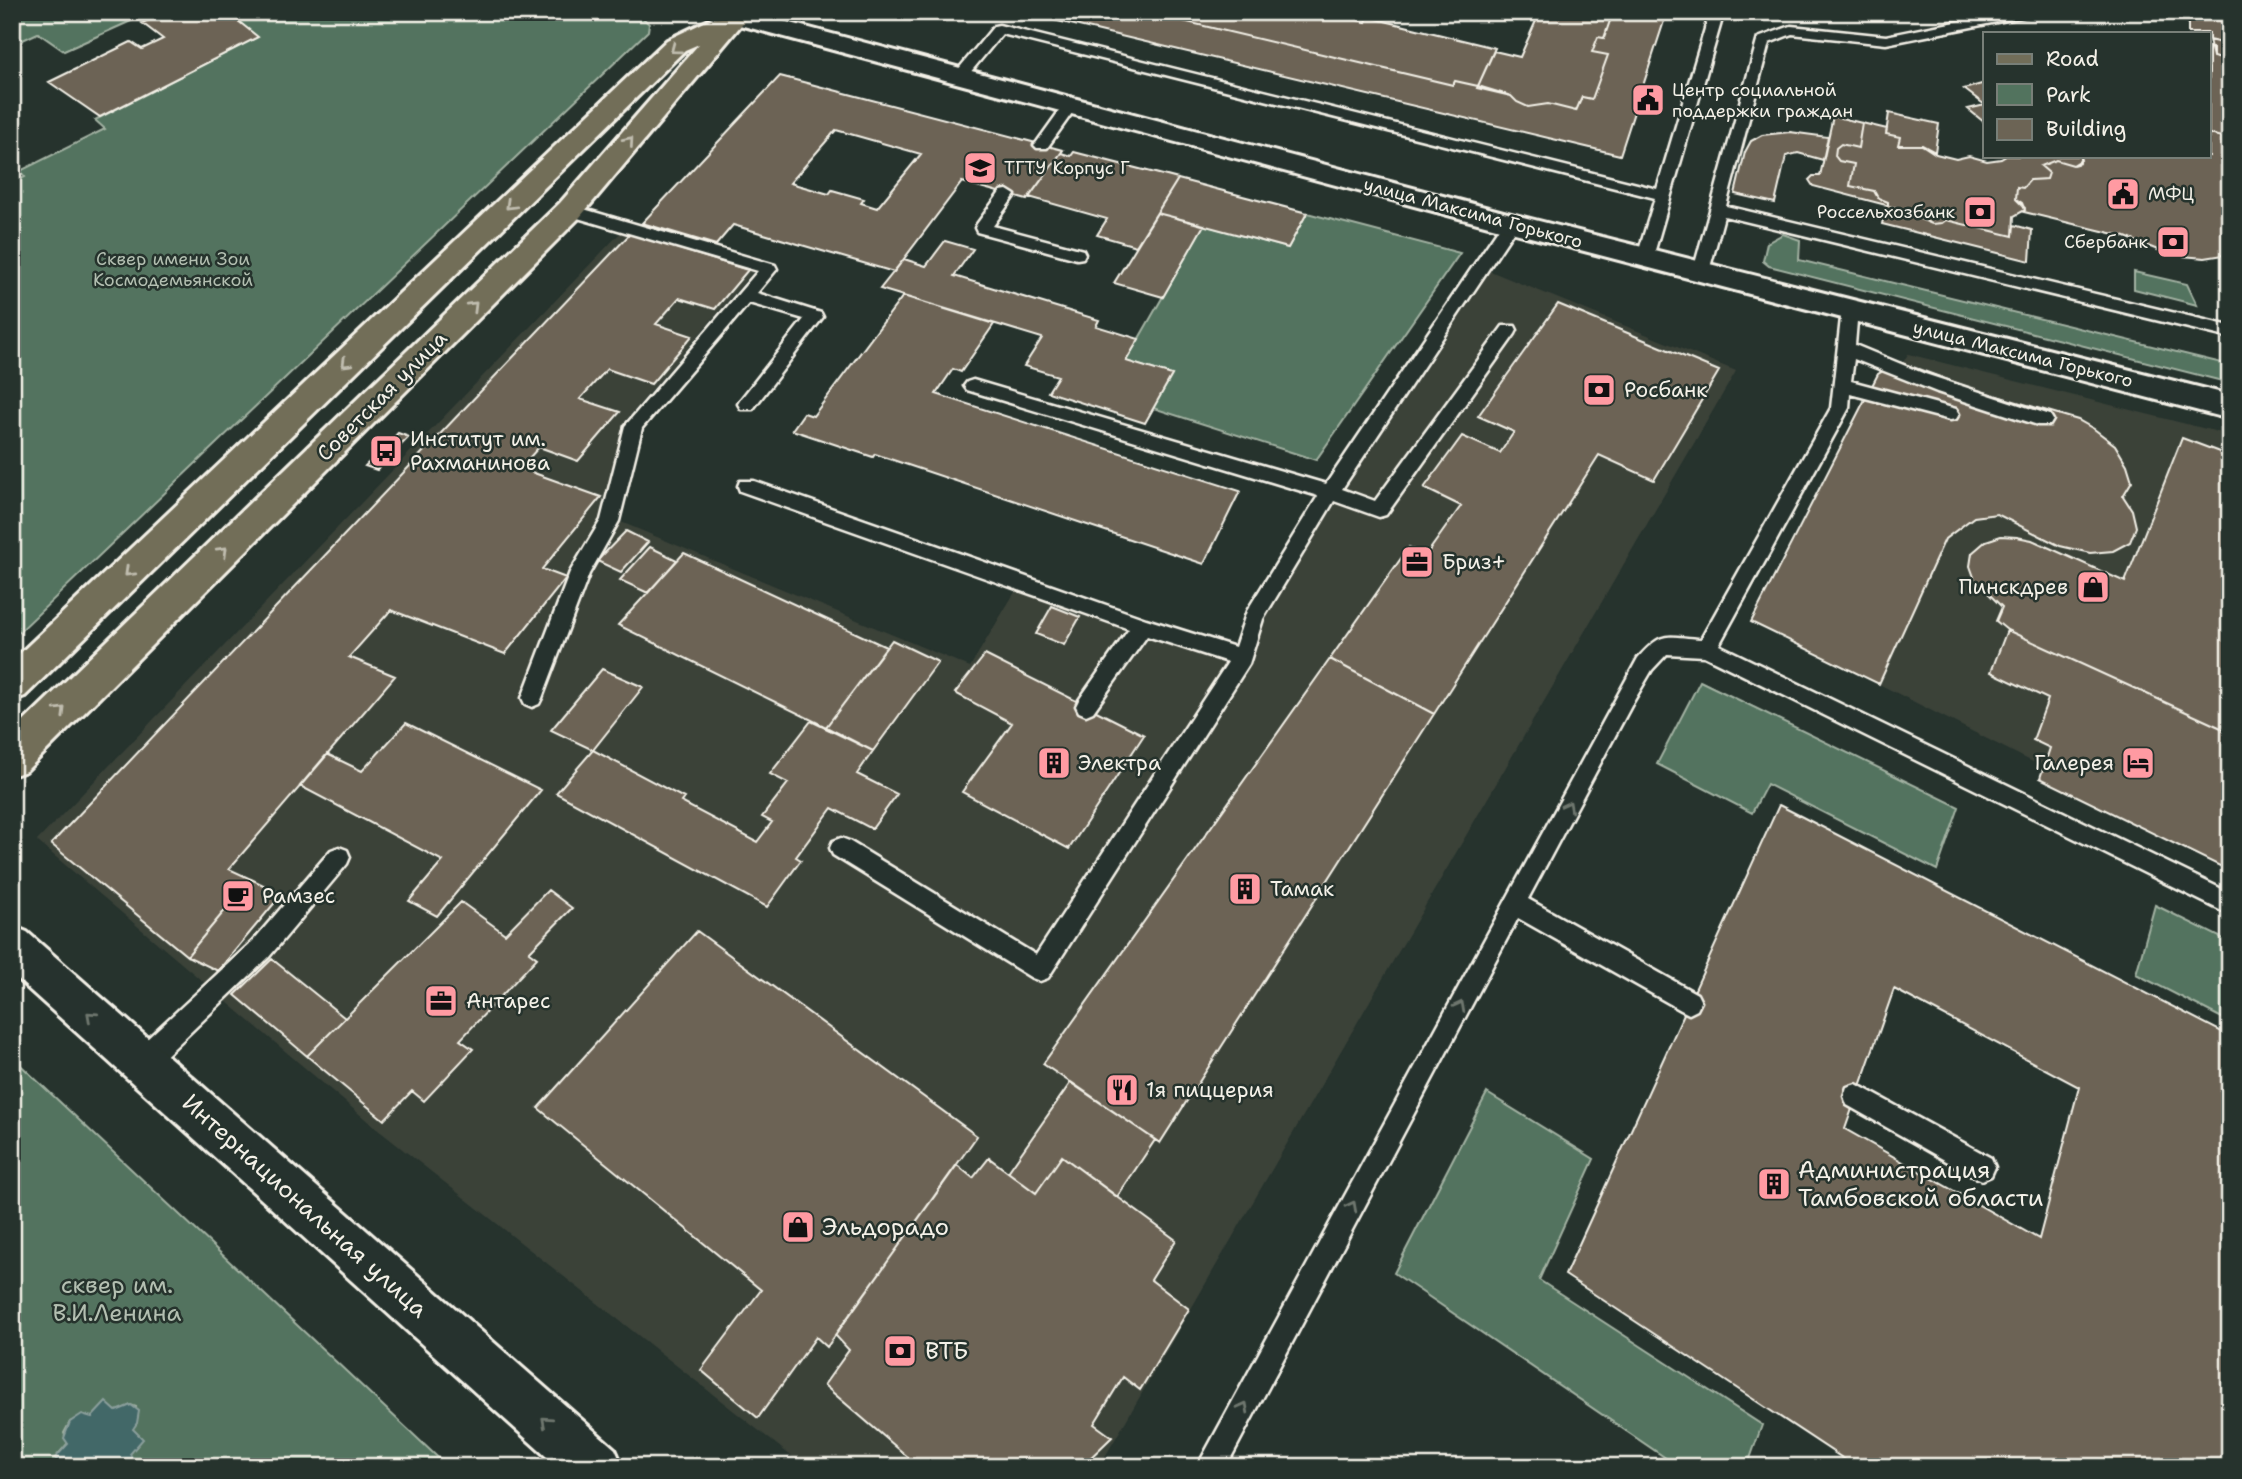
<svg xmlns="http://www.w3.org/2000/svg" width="2242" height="1479" font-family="'Shantell Sans',sans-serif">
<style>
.built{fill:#3b4239}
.green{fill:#52735e;stroke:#a3b2a3;stroke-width:2}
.water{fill:#436767;stroke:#8a9e9b;stroke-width:2}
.building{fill:#6c6455;stroke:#f4f1e8;stroke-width:2;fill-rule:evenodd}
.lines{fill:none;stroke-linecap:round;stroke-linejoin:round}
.service-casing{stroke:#f4f1e8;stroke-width:5}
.minor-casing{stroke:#f4f1e8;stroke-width:6}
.secondary-casing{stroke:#f4f1e8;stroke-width:6}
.primary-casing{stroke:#f4f1e8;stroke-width:6}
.service{fill:#26332d;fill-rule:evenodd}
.minor{fill:#26332d;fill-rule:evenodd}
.secondary{fill:#26332d;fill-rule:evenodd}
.primary{fill:#726e59;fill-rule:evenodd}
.oneway{stroke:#c0bdaf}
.oneway2{stroke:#6e766e}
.labels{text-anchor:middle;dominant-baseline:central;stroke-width:5;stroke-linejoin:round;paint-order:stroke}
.far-poi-label{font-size:18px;fill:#f4f1e8;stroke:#26332d;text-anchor:start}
.far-street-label{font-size:18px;fill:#f4f1e8;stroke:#26332d}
.far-park-label{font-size:18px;fill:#b3bfb1;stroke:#26332d}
.poi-label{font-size:21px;fill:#f4f1e8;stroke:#26332d;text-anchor:start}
.street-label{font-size:21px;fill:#f4f1e8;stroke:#26332d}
.near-poi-label{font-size:24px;fill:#f4f1e8;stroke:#26332d;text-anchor:start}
.near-street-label{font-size:24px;fill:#f4f1e8;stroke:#26332d}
.near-park-label{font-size:24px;fill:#b3bfb1;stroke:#26332d}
</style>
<rect width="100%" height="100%" fill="#26332d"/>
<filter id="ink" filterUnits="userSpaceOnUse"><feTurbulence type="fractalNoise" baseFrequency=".0143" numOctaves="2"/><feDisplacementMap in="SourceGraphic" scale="14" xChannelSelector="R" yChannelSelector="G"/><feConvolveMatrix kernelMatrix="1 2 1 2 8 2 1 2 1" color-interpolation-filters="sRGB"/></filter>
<g filter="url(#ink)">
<!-- built -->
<path class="built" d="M624,229L755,269L626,420L604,515L970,667L1018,587L1228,665L1490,271L1736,371L1099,1467H805L377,1129L37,841Z
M1908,354L2230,435V862L1751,619Z"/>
<!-- green -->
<path class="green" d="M12,12H151L64,51L38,33L12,45Z
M227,12H622L642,17L649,24L648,31L12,639V184L25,177L20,171L105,129L95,120L257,37Z
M1307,213L1460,253L1316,460L1153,408L1172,375L1126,361L1204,225L1288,248Z
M1783,234L1800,240L1799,260L2230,365V383L1769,266L1763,261L1767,243Z
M2134,272L2187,284L2197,305L2134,289Z
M1700,681L1959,807L1937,870L1767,784L1752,813L1657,764Z
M2155,905L2230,942V1022L2136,974Z
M12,1057L448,1467H133L129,1455L136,1407L131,1405L116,1412L70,1422L64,1433L68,1443L55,1458L64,1467H12Z
M1487,1093L1594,1159L1539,1280L1762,1425L1747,1467H1679L1394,1273Z"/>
<!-- water -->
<path class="water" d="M106,1402L116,1411L131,1405L139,1411L137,1423L133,1429L143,1439L130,1454L133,1459V1467H64L55,1458L68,1444L64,1438L70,1422L82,1414L92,1417Z"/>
<!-- building -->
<path class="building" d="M166,12H227L258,37L100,117L49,82L131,42L142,49L163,39L142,23Z
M1020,12H1145L1453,85L1455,81L1478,86L1511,96L1517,102L1528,107L1548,104L1576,111L1582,97L1592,99L1608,55L1592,52L1598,37L1604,38L1612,15L1617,17L1619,12H1667L1641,92L1650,93L1645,108L1636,106L1620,155Z
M1145,12H1322L1366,22L1368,17L1495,48L1478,86L1455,81L1453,85Z
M1533,12H1619L1617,17L1612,15L1604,38L1598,37L1592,52L1608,55L1592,99L1582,97L1576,111L1548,104L1528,107L1517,102L1511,96L1477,88L1494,51L1520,57L1539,14Z
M2195,12H2230V25L2222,29V43L2209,40V33H2188V20Z
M2209,40L2230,45V61L2213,57Z
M2209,47L2213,48V57L2230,61V139L2209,134Z
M780,76L1063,150L1027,200L962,182L894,272L733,225L716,245L642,223ZM836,130L921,154L877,208L861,203L864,199L832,190L829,194L790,183Z
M1985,83V105L1964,89Z
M1985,105V123L1968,109Z
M1889,113L1939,124L1935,152L1922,145H1898L1900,137L1886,134Z
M1833,116L1862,123L1858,148L1841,144L1836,148L1835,156L1839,161L1854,164L1850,186L1874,191L1878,198L1888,202V206L1915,212L1920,219L1932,224L1942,223L1946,220L2013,236L2014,225L2032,230L2030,261L1882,224L1886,205L1813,186L1809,180L1813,176H1820Z
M1862,123L1887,129L1886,134L1900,137L1898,145H1922L1936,154L1956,159L1969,156L1987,161L2001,159L2006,156H2080L2081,160L2073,165L2056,160L2041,166L2049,173L2047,179L2030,180L2023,188L2017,187L2016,199L2022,203L2025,210L2014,216L2013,236L1946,220L1942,223L1932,224L1920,219L1915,212L1888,206V202L1878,198L1874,191L1850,186L1854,164L1839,161L1835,156L1836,148L1841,144L1858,148Z
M1790,132L1828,137L1823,160L1798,153L1786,156L1775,203L1735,194L1745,152L1751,141L1762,135Z
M2209,134L2222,137L2223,183L2230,189V254L2205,258L2170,255L2123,236L2024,212L2025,208L2016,199L2017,187L2023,188L2030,180L2047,179L2049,173L2041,166L2056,160L2073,165L2080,163V156H2209Z
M1074,152L1178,179L1136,246L1097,235L1107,219L1029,197L1061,153L1071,156Z
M1178,179L1307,213L1288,248L1157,213Z
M1157,213L1204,225L1163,297L1114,283Z
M630,234L748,270L715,309L679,298L656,324L692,336L651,384L607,369L580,399L620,412L578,461L539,447L520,468L601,497L542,569L566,578L505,654L391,610L349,657L395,676L229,869L251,879L187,956L51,844Z
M945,241L973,249L954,276L1099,320L1096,326L1139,339L1126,361L1172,375L1145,423L1048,392L1058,376L1024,366L1042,338L880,289L904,259L926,266Z
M903,296L994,324L961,372L953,369L936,394L1240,491L1204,564L875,454L873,457L792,430L804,413L813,416Z
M1558,304L1719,371L1654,480L1599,455L1434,714L1330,659L1409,547L1426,555L1461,506L1424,488L1462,436L1500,453L1514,432L1478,416Z
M1899,362L1970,388L2078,420L2094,429L2115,445L2127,465L2132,481L2123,496L2132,510L2136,527L2130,542L2113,551L2090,553L2060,546L1997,514L1974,517L1945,539L1879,684L1751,622L1878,374Z
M398,433L409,437L377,470L365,466Z
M2182,438L2230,456V732L2007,630L1996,621L2002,607L1975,580L1970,566L1972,553L1986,541L2001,536L2017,537L2032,540L2125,582Z
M626,531L648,542L621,572L597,561Z
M650,547L677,560L648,593L620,580Z
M684,553L886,647L826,727L618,625Z
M1052,606L1080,617L1064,645L1036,634Z
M2007,630L2230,732V871L2040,778L2050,748L2033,740L2048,699L1991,672Z
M892,640L938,662L873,751L826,727Z
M985,655L1144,735L1069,849L962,792L1012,723L955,693Z
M1330,659L1434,714L1160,1143L1043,1064Z
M602,669L643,687L593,750L551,730Z
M811,721L873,751L857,774L897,794L872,829L832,808L796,857L801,860L767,907L556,793L593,750L684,798L681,802L757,842L772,822L762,817L788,783L770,774Z
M406,723L541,790L437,916L409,901L443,861L300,786L327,754L362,771Z
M1779,805L2230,1036V1467H1856L1565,1275ZM1894,989L2079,1087L2039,1239L1845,1129Z
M251,879L282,894L218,971L187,956Z
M548,890L572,908L529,952L537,958L460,1040L473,1049L424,1101L412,1091L384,1120L307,1056L461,902L505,934Z
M697,931L977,1136L827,1347L816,1337L758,1418L701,1370L761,1290L538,1108Z
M272,959L345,1018L307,1056L235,995Z
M1071,1082L1155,1140L1117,1197L1062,1156L1036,1193L1008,1172Z
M1062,1156L1176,1240L1151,1280L1189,1309L1140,1390L1123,1377L1094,1424L1112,1437L1083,1465L923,1467L909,1458L824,1385L849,1350L835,1335L957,1165L973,1178L989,1158L1036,1193Z"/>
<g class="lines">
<defs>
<path id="service" d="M1710,12H1724L1653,257L1645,262L1637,257L1655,198L1002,34L964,80L959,81L952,77L994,26L999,25L1657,189Z
M2005,12H2034L2027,16L1886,44L1792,34L1769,43L1726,206L2230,326V338L1724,216L1709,271L1707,275H1695L1693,271L1758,38L1791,26L1886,36Z
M1070,102L1077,106L1047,148H1037L1034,145L1037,142L1065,103Z
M1007,190L1015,195L993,226L1083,250L1085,254L1083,258L1077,259L977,232L975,228L977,224L1001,191Z
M570,205L775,265L777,269L757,293L821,313L823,317L753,409H741L738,404L741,399L804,319L749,303L642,428L619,521L589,574L542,698L539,704L532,707L525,704L522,698L570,572L601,520L625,426L758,271L564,214L562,210L564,206Z
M1511,218L1519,223L1342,489L1375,501L1503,326H1515L1517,330L1515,334L1386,515L1379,517L1334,501L1263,619L1249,664L1048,978L1040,981L1032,978L833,855L830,848L833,841L841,838L849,841L1036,955L1228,662L1147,636L1093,712L1086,715L1079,712L1076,706L1079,700L1129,629L740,491L738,486L740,481H754L1146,619L1235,647L1247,611L1318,496L967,390L964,386L967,382L973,380L1326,484L1505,219Z
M1850,303L1858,309L1855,345L1925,374L2050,415L2053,420L2050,425H2038L1937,392L1854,359L1851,381L1956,409L1959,414L1956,419L1950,420L1850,394L1849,408L1719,645L2230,893V915L1704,656L1667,654L1652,670L1632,704L1528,899L1697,994L1701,1002L1697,1010L1689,1014L1681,1010L1518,918L1226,1467H1197L1638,658C1663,630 1665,637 1701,639L1831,408L1842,309Z
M339,847L347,850L350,857L347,864L269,957L151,1070L142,1073L133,1070L130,1061L133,1052L253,941L331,850Z
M1856,1084L1991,1158L1995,1167L1991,1176L1982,1180L1973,1176L1847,1105L1844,1096L1847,1087Z"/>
<path id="minor" d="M707,12H749L1511,214L2230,395V419L1511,232L710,17Z"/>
<path id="secondary" d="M12,926L27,932L615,1449L623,1467H558L12,974Z"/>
<path id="primary" d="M726,12H752L580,217L26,771L12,776V733L560,203L699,44L685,50L25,696L12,701V661L667,40L711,19L722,17Z"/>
</defs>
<!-- service casing -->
<use href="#service" class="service-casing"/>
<!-- minor casing -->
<use href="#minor" class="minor-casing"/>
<!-- secondary casing -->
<use href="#secondary" class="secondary-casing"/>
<!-- primary casing -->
<use href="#primary" class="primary-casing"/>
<!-- service -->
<use href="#service" class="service"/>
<!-- minor -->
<use href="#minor" class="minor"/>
<!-- secondary -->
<use href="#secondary" class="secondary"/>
<!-- primary -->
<use href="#primary" class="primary"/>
</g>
<!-- one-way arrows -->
<defs><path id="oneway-chevron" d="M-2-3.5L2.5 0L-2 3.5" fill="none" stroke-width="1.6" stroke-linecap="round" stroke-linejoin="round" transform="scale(1.75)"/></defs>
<g class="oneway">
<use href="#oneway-chevron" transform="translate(675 49) rotate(143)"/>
<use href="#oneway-chevron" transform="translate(629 141) rotate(-49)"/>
<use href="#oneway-chevron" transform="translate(510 205) rotate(136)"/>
<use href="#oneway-chevron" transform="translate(473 306) rotate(-45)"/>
<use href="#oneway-chevron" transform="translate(346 363) rotate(136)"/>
<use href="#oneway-chevron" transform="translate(223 551) rotate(-45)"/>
<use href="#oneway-chevron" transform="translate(129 572) rotate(136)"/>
<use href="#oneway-chevron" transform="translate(61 711) rotate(-45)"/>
</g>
<g class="oneway2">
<use href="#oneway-chevron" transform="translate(1568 806) rotate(-62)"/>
<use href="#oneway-chevron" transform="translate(1460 1006) rotate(-62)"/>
<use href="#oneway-chevron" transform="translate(91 1016) rotate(-138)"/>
<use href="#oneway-chevron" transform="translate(1352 1206) rotate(-62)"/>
<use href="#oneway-chevron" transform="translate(1244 1407) rotate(-62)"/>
<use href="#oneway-chevron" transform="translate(546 1421) rotate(-138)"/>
</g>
</g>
<!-- icons -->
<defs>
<symbol id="civic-square" viewBox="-11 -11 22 22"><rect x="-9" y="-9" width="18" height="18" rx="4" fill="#ff9aa2" stroke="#26332d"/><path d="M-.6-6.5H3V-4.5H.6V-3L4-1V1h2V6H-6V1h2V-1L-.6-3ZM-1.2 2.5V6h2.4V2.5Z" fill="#111"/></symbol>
<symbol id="university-square" viewBox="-11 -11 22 22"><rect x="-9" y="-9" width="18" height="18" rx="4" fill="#ff9aa2" stroke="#26332d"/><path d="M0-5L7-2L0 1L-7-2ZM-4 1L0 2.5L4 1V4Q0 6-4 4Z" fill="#111"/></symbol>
<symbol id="bank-square" viewBox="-11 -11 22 22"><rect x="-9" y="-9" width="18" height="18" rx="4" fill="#ff9aa2" stroke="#26332d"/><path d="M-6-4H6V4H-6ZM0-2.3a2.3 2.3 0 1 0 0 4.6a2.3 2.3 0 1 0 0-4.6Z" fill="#111"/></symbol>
<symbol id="bus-square" viewBox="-11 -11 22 22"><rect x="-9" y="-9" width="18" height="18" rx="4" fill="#ff9aa2" stroke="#26332d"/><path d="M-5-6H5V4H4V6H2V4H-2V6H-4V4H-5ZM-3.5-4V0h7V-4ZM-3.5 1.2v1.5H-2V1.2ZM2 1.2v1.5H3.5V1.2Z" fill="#111"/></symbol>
<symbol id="office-square" viewBox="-11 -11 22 22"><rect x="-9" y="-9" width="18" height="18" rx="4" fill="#ff9aa2" stroke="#26332d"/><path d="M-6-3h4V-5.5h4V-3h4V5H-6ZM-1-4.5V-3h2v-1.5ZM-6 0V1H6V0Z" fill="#111"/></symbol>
<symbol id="shop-square" viewBox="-11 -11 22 22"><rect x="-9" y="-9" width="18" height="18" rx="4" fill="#ff9aa2" stroke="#26332d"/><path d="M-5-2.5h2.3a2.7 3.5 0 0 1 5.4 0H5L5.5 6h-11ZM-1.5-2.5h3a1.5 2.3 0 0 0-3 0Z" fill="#111"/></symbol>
<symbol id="building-square" viewBox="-11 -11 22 22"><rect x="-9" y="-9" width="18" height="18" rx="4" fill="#ff9aa2" stroke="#26332d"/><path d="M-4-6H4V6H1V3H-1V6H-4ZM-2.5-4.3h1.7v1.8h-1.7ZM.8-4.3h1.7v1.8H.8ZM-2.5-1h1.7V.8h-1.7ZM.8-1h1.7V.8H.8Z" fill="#111"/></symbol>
<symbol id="hotel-square" viewBox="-11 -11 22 22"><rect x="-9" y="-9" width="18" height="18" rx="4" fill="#ff9aa2" stroke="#26332d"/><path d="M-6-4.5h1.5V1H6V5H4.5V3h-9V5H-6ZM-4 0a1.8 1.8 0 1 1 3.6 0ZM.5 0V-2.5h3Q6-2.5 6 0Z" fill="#111"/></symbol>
<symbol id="cafe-square" viewBox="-11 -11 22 22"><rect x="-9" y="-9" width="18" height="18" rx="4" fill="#ff9aa2" stroke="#26332d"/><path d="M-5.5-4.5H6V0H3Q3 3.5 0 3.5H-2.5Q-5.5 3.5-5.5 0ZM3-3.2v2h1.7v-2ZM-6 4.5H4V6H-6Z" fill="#111"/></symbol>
<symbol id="restaurant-square" viewBox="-11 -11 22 22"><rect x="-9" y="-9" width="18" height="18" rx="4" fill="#ff9aa2" stroke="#26332d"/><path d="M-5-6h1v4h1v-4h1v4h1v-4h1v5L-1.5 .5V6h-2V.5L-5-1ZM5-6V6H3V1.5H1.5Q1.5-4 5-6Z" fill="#111"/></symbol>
</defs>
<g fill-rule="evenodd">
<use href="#civic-square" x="1629" y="81" width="38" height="38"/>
<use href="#university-square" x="961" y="149" width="38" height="38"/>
<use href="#civic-square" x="2104" y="175" width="38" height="38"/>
<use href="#bank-square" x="1961" y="193" width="38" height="38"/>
<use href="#bank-square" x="2154" y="223" width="38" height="38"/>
<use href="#bank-square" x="1580" y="371" width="38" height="38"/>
<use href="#bus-square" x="367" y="432" width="38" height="38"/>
<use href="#office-square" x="1398" y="543" width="38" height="38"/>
<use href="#shop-square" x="2074" y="568" width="38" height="38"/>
<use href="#building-square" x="1035" y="744" width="38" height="38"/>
<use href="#hotel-square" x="2119" y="744" width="38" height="38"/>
<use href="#building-square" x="1226" y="870" width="38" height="38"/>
<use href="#cafe-square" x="219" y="877" width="38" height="38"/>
<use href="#office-square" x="422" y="982" width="38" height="38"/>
<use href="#restaurant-square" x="1103" y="1071" width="38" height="38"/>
<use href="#building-square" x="1755" y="1165" width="38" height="38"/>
<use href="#shop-square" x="779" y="1208" width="38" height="38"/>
<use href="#bank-square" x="881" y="1332" width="38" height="38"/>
</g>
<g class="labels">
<!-- far-poi labels -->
<g class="far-poi-label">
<text x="1672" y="90">Центр социальной<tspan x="1672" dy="21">поддержки граждан</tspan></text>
<text x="1004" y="168">ТГТУ Корпус Г</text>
<text x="2148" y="194">МФЦ</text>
<text x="1955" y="212" text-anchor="end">Россельхозбанк</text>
<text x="2148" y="242" text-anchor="end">Сбербанк</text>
</g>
<!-- far-street labels -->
<g class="far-street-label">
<text transform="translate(1473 213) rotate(15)">улица Максима Горького</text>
<text transform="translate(2023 354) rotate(14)">улица Максима Горького</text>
</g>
<!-- far-park labels -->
<g class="far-park-label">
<text x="173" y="259">Cквер имени Зои<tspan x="173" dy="21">Космодемьянской</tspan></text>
</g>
<!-- poi labels -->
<g class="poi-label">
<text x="1624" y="390">Росбанк</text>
<text x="410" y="439">Институт им.<tspan x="410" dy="24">Рахманинова</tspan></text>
<text x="1442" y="562">Бриз+</text>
<text x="2068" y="587" text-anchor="end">Пинскдрев</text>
<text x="1078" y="763">Электра</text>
<text x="2114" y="763" text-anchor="end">Галерея</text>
<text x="1270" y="889">Тамак</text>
<text x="262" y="896">Рамзес</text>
<text x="466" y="1001">Антарес</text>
<text x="1146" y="1090">1я пиццерия</text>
</g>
<!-- street labels -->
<g class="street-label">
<text transform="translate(382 396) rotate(-45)">Советская улица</text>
</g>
<!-- near-poi labels -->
<g class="near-poi-label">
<text x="1798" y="1170">Администрация<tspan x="1798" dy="28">Тамбовской области</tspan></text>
<text x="822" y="1227">Эльдорадо</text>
<text x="925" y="1351">ВТБ</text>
</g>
<!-- near-street labels -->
<g class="near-street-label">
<text transform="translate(305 1206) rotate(42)">Интернациональная улица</text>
</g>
<!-- near-park labels -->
<g class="near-park-label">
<text x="117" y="1285">сквер им.<tspan x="117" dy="28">В.И.Ленина</tspan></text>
</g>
</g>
<!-- margin -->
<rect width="2242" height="1479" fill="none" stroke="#26332d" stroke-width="42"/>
<rect x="21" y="21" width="2200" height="1437" fill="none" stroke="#f4f1e8" stroke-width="2.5" filter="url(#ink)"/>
<!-- legend -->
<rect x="1983" y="32" width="228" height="126" fill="#26332d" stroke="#787f78" stroke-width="2"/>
<rect x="1997" y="54" width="35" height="10" fill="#726e59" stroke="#787f78" stroke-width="2"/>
<text x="2046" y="66" font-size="21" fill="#f4f1e8">Road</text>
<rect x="1997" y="84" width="35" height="21" fill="#52735e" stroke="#787f78" stroke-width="2"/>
<text x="2046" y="102" font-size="21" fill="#f4f1e8">Park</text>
<rect x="1997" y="119" width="35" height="21" fill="#6c6455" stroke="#787f78" stroke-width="2"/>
<text x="2046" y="136" font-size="21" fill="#f4f1e8">Building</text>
</svg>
